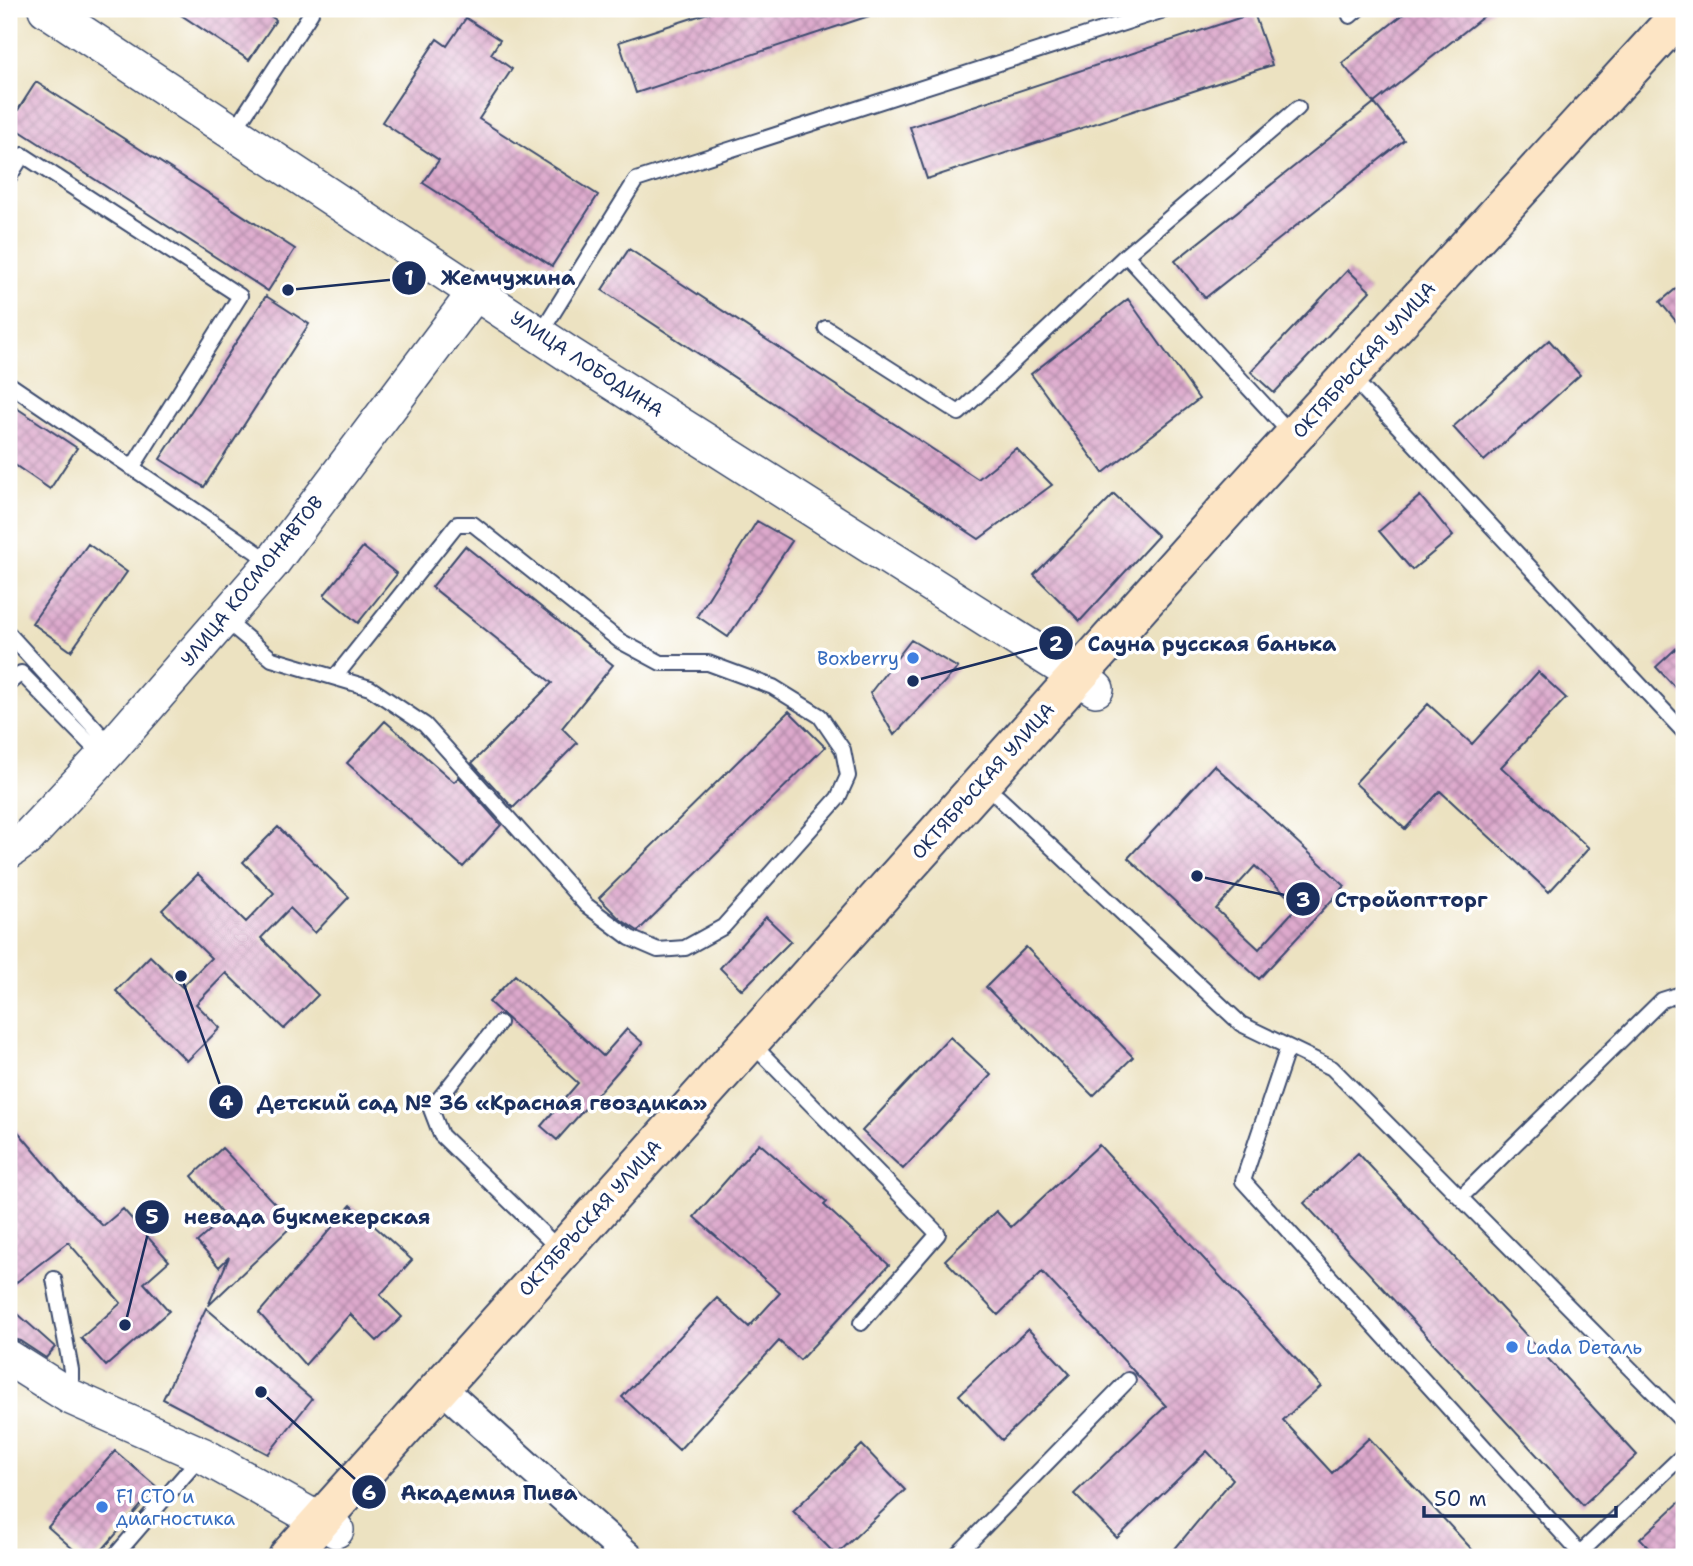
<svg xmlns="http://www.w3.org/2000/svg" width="1693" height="1566" font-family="'Shantell Sans',sans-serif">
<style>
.building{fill:url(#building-cross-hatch);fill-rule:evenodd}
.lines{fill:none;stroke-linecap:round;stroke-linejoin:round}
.service-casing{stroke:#3a4a6d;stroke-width:18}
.minor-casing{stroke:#3a4a6d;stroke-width:32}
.tertiary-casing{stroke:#3a4a6d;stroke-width:38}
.secondary-casing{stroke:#3a4a6d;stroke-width:42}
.service{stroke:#fff;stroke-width:14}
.minor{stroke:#fff;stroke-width:28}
.tertiary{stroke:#fff;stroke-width:35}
.secondary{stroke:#fde5c5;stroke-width:38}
.shop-dot{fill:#3f7fe0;stroke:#fff;stroke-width:2.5}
.labels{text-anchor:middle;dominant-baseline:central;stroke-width:7;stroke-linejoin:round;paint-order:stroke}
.street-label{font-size:19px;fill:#1b2f5e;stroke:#fff}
.shop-label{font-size:19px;fill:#366cbe;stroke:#fff;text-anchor:start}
.leader{fill:none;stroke:#1b2f5e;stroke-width:2.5}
.callout-dot{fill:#1b2f5e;stroke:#fff;stroke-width:2.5}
.mark-label{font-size:21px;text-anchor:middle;font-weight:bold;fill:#fff}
.callout-label{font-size:21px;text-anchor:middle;font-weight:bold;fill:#1b2f5e;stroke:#fff;stroke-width:7;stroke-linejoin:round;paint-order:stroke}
</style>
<defs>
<pattern id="building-cross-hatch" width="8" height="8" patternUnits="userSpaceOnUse" patternTransform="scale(1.75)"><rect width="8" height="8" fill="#dda9cc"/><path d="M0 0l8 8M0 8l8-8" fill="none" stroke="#b28aa9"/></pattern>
</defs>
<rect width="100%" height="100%" fill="#fff"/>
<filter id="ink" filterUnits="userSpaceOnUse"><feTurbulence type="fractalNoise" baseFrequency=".0143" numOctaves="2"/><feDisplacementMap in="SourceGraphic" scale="14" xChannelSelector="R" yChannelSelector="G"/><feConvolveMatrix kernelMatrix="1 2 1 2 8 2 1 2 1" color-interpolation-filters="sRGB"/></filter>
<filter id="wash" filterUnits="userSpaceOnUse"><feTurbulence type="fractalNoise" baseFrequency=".00686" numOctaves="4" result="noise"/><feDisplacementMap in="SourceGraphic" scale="28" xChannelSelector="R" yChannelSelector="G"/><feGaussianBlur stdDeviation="1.57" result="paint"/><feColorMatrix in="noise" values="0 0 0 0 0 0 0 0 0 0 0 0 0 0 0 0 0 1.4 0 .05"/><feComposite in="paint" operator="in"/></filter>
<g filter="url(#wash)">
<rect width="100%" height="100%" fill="#ece2c1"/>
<g id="blocks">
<!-- building -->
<path class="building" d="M172,9H260L276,20L249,60Z
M720,9H877L878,13L636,93L619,42Z
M1410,9H1493L1374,103L1342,63Z
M1254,13L1272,65L927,179L910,127Z
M466,18L500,40L491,54L512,69L479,119L598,195L552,266L423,183L439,160L382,122L437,39L447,46Z
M36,82L295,249L268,291L9,124Z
M1374,103L1404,140L1205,298L1175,261Z
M629,249L978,479L1016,448L1052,485L979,539L602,290Z
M1348,270L1370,291L1274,393L1251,372Z
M1684,282V331L1660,302Z
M266,296L309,324L204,487L160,459Z
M1128,299L1199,399L1103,473L1031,374Z
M1549,340L1580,375L1484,461L1453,427Z
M9,403L77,448L50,489L9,461Z
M1114,494L1158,536L1080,621L1034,575Z
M1420,496L1453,536L1412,570L1379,531Z
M757,521L792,541L728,637L697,616Z
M88,544L127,572L71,651L32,623Z
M465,546L613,665L562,728L577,743L513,808L472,763L552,683L432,587Z
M363,547L397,574L358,623L324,595Z
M911,640L958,668L894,735L870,693Z
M1684,641V697L1656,667Z
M1538,672L1566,698L1501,767L1589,848L1549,892L1440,791L1405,829L1355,783L1428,704L1472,744Z
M789,711L825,747L638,931L620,919L599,898Z
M385,721L454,782L459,777L501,825L463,867L347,763Z
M1214,765L1345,886L1259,979L1128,858ZM1255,866L1298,906L1259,949L1216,909Z
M278,827L349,897L315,933L290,908L261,938L318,995L284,1029L226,973L196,1004L220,1028L187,1061L116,991L150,956L182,987L211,958L162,910L198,874L246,922L274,893L243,862Z
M766,917L791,941L742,990L720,968Z
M1026,947L1133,1057L1093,1096L986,987Z
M515,975L603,1056L627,1029L643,1043L557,1140L541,1126L578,1083L489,1002Z
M950,1037L991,1075L903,1169L862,1131Z
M9,1121L77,1201L103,1226L123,1209L169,1261L144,1283L169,1311L106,1366L81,1338L121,1303L68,1242L9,1288Z
M759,1143L827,1202L824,1205L889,1265L800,1360L779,1341L679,1450L622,1397L717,1298L749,1327L780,1293L694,1217Z
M1099,1145L1321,1386L1283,1420L1332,1473L1369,1438L1479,1557H1168L1233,1479L1207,1451L1117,1538L1074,1494L1166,1406L1042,1272L998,1315L945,1260L996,1211L1011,1227Z
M222,1148L294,1224L208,1306L229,1257L219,1267L197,1242L225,1217L192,1176Z
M1358,1153L1637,1455L1583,1505L1304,1203Z
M351,1205L412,1260L380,1295L402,1317L377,1341L350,1314L305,1365L259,1313Z
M9,1306L55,1347L46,1358L20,1341L9,1338Z
M206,1308L312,1399L268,1454L163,1399Z
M1028,1329L1070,1374L1002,1440L959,1395Z
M862,1445L905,1490L836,1555L793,1511Z
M115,1451L157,1487L96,1557H82L48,1527Z
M1684,1498V1557H1657L1640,1539Z"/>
</g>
</g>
<g filter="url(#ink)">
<use href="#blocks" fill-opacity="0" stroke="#3a4a6d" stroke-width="2"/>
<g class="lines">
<defs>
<path id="service" d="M1350,16L1358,9
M234,131L311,13
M9,177L23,155L240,296L132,468
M1126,255L1298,108
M826,328L959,413L1126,255L1293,436
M540,334L636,180L1167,9
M9,384L271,562
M1364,390L1684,732
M224,619L272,659L370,688L425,725L586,905L630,938L658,950L685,948L723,927L838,798L848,776L843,750L820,716L773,687L708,663H661L620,641L473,524H457L335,677
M9,634L111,746
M9,683L21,673L102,756
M998,797L1241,1024L1332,1068L1684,1423
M499,1023L431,1109L441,1135L560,1250
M1288,1047L1243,1181L1580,1553L1684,1454
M763,1055L938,1234L861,1323
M1461,1197L1662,1000L1684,993
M54,1279L71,1370V1395
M114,1557L202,1455
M955,1557L1128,1380"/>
<path id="minor" d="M454,1399L629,1557"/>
<path id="tertiary" d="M46,9L570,355L1096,689
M9,851L26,839L112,747L272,563L475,293
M9,1358L71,1397L202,1455L336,1530"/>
<path id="secondary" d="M288,1557L1228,508L1684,10"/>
</defs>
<!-- service casing -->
<use href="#service" class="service-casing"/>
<!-- minor casing -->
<use href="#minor" class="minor-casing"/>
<!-- tertiary casing -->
<use href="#tertiary" class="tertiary-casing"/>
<!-- secondary casing -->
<use href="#secondary" class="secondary-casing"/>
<!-- service -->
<use href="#service" class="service"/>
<!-- minor -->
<use href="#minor" class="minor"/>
<!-- tertiary -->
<use href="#tertiary" class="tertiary"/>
<!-- secondary -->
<use href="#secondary" class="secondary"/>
</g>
</g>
<!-- markers -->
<g class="shop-dot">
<circle cx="913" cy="658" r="7"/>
<circle cx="1512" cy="1347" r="7"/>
<circle cx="102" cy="1507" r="7"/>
</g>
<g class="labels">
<!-- street labels -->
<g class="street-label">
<text transform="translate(1364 360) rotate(-48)">ОКТЯБРЬСКАЯ УЛИЦА</text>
<text transform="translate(587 364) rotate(33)">УЛИЦА ЛОБОДИНА</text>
<text transform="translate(252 581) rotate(-51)">УЛИЦА КОСМОНАВТОВ</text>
<text transform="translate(983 781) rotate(-48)">ОКТЯБРЬСКАЯ УЛИЦА</text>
<text transform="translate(590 1218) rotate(-48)">ОКТЯБРЬСКАЯ УЛИЦА</text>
</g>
<!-- shop labels -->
<g class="shop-label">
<text x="899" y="658" text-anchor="end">Boxberry</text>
<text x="1526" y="1347">Lada Dеталь</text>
<text x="116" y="1496">F1 СТО и<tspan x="116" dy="22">диагностика</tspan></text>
</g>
</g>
<!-- callouts -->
<path class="leader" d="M288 290L409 278M913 681L1056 643M1197 876L1303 899M181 976L226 1102M125 1325L152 1217M261 1392L369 1492"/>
<g class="callout-dot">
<circle cx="288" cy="290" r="7"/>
<circle cx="913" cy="681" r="7"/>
<circle cx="1197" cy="876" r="7"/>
<circle cx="181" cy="976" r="7"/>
<circle cx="125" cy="1325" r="7"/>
<circle cx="261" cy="1392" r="7"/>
<circle cx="409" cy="278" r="18"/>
<circle cx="1056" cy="643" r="18"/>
<circle cx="1303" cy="899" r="18"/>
<circle cx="226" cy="1102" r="18"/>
<circle cx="152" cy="1217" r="18"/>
<circle cx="369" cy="1492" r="18"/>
</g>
<g class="mark-label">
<text x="409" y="285">1</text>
<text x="1056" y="651">2</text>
<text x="1303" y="907">3</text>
<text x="226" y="1110">4</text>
<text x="152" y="1224">5</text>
<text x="369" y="1500">6</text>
</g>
<g class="callout-label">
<text x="508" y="285">Жемчужина</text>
<text x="1212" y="651">Сауна русская банька</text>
<text x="1411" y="907">Стройоптторг</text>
<text x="482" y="1110">Детский сад № 36 «Красная гвоздика»</text>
<text x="307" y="1224">невада букмекерская</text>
<text x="489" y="1500">Академия Пива</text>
</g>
<!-- margin -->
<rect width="1693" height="1566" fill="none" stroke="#fff" stroke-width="35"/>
<!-- scale -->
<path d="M1424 1506v10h192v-10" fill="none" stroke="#1b2f5e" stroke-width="3.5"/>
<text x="1434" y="1506" font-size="21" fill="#1b2f5e" stroke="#ffffff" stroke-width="5" paint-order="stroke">50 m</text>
</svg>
